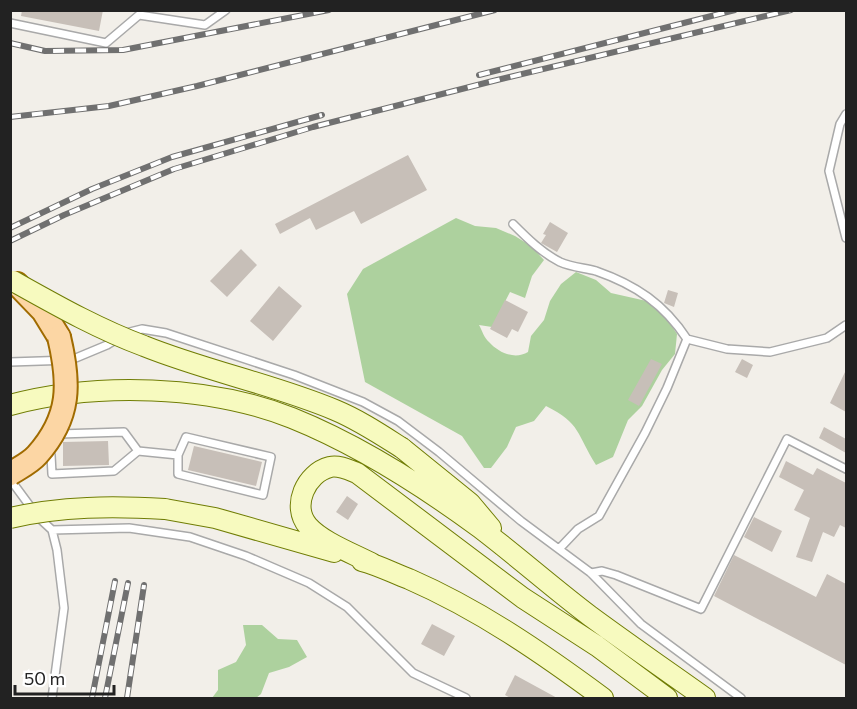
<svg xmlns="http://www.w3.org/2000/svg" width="857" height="709" font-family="Commissioner,sans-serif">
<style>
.forest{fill:#add19e}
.building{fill:#c7bfb8}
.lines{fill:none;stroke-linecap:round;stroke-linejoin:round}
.service-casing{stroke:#a9a9a9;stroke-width:10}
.secondary-casing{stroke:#707d05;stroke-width:22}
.primary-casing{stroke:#a06b00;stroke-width:26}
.service{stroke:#fff;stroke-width:7}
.secondary{stroke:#f7fabf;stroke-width:20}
.primary{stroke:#fcd6a4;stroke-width:22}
.rail-casing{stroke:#707070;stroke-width:6}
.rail{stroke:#fff;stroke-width:4;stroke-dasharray:11;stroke-linecap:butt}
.secondary-bridge-casing{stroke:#707d05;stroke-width:22;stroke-linecap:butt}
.primary-bridge-casing{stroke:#a06b00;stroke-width:26;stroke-linecap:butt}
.secondary-bridge{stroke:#f7fabf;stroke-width:20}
.primary-bridge{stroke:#fcd6a4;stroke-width:22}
</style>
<rect width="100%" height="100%" fill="#f2efe9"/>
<!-- forest -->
<path class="forest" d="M456,218L475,226L496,228L515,236L531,246L544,260L532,276L525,298L510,292L492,327L479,325C482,330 484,338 489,342C499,353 515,360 528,352L531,336L544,320L550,301L561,284L576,272L596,280L611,293L651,302L666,317L677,334L675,354L662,370L642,406L628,420L613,457L596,465C577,435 581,423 546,406L534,421L516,427L507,447L491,468H484L462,436L365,382L347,294L363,269Z
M243,625H262L278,639L297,640L307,657L289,667L269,673L261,694L256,698H212L218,690V670L236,662L246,645Z"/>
<!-- building -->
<path class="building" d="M22,10H103L99,31L21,16Z
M408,155L427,190L361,224L354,211L316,230L310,218L280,234L275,224Z
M550,222L568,233L557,252L541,243L546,235L543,234Z
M241,249L257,265L227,297L210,281Z
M279,286L302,306L273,341L250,321Z
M668,290L678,293L674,307L664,303Z
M505,300L528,312L518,332L512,329L507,338L490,329Z
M651,359L662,364L639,406L628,400Z
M742,359L753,365L747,378L735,372Z
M846,370V412L830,403Z
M824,427L846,439V453L819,438Z
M108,441L109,465L63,466V442Z
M194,446L262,462L256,486L188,470Z
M786,461L813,475L817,468L846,483V528L840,525L834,537L823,532L812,562L796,557L810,518L794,510L804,490L779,477Z
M347,496L358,504L348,520L336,512Z
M754,517L782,531L772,552L744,537Z
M734,555L816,597L827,574L846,584V665L714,596Z
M432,624L455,636L444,656L421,644Z
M515,675L559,699H512L505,695Z"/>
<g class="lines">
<defs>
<path id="service" d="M10,23L106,43L139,15L205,25L226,10
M846,114L840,124L829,171L846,238
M513,224C527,238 542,253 560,262C571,267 585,268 596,271C636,285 664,304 687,339L727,349L770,352L827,338L846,325
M10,362L71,360L107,345L126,333L142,329L166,333L294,375L363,402L398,421L439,452L521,521L591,573L641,624L741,698
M59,434L124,432L138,451
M186,437L271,457L263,495L178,474V455Z
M43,456L51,455L52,474L114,471L138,451L178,455
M10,479L38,517L52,530L129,528L190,537L246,556L309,583L347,607L413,673L466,698
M52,530L57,550L64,608L52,698
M560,548L578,529L599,516L645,433L667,388L687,339
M591,573L602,571L616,575L701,609L787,439L846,469"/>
<path id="secondary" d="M10,405C96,382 209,385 292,418C359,445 423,486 480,528C518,557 553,588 590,616C628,644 667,671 705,698
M402,448L470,503L491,528
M165,509L215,518L334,552
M362,561C378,565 393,573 409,579C480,610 542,653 603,698
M373,564C354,554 322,542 308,526C291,506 306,473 330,467C339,465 349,470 357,473L523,598L597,646L667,698"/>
<path id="primary" d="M17,284L43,311L59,337"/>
</defs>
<!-- service casing -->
<use href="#service" class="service-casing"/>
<!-- secondary casing -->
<use href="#secondary" class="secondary-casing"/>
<!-- primary casing -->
<use href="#primary" class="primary-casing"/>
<!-- service -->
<use href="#service" class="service"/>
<!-- secondary -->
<use href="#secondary" class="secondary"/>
<!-- primary -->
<use href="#primary" class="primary"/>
<defs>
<path id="rail" d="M10,43L45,51L123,50L329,10
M479,75L735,10
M10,117L109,106L197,86L495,10
M10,228L92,189L172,157L322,115
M10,241L64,215L174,169L313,127L493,81L791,10
M92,698L115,581
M105,698L128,583
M127,698L144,585"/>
</defs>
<!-- rail casing -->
<use href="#rail" class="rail-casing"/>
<!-- rail -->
<use href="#rail" class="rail"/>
<defs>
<path id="secondary-bridge" d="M13,281C56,305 98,329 144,346C206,371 273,384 335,410C359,420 380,434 402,448
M10,518C62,506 113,506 165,509"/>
<path id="primary-bridge" d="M10,474C19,468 30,463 37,455C71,417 70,383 59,337"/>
</defs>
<!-- secondary-bridge casing -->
<use href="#secondary-bridge" class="secondary-bridge-casing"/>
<!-- primary-bridge casing -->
<use href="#primary-bridge" class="primary-bridge-casing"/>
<!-- secondary-bridge -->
<use href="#secondary-bridge" class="secondary-bridge"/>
<!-- primary-bridge -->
<use href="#primary-bridge" class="primary-bridge"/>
</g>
<!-- border -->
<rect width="857" height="709" fill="none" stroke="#222222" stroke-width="24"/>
<!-- scale -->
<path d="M15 685v9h99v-9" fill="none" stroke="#222222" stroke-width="3"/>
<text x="24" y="685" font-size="18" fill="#222222" stroke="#ffffff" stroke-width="4.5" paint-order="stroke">50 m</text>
</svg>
